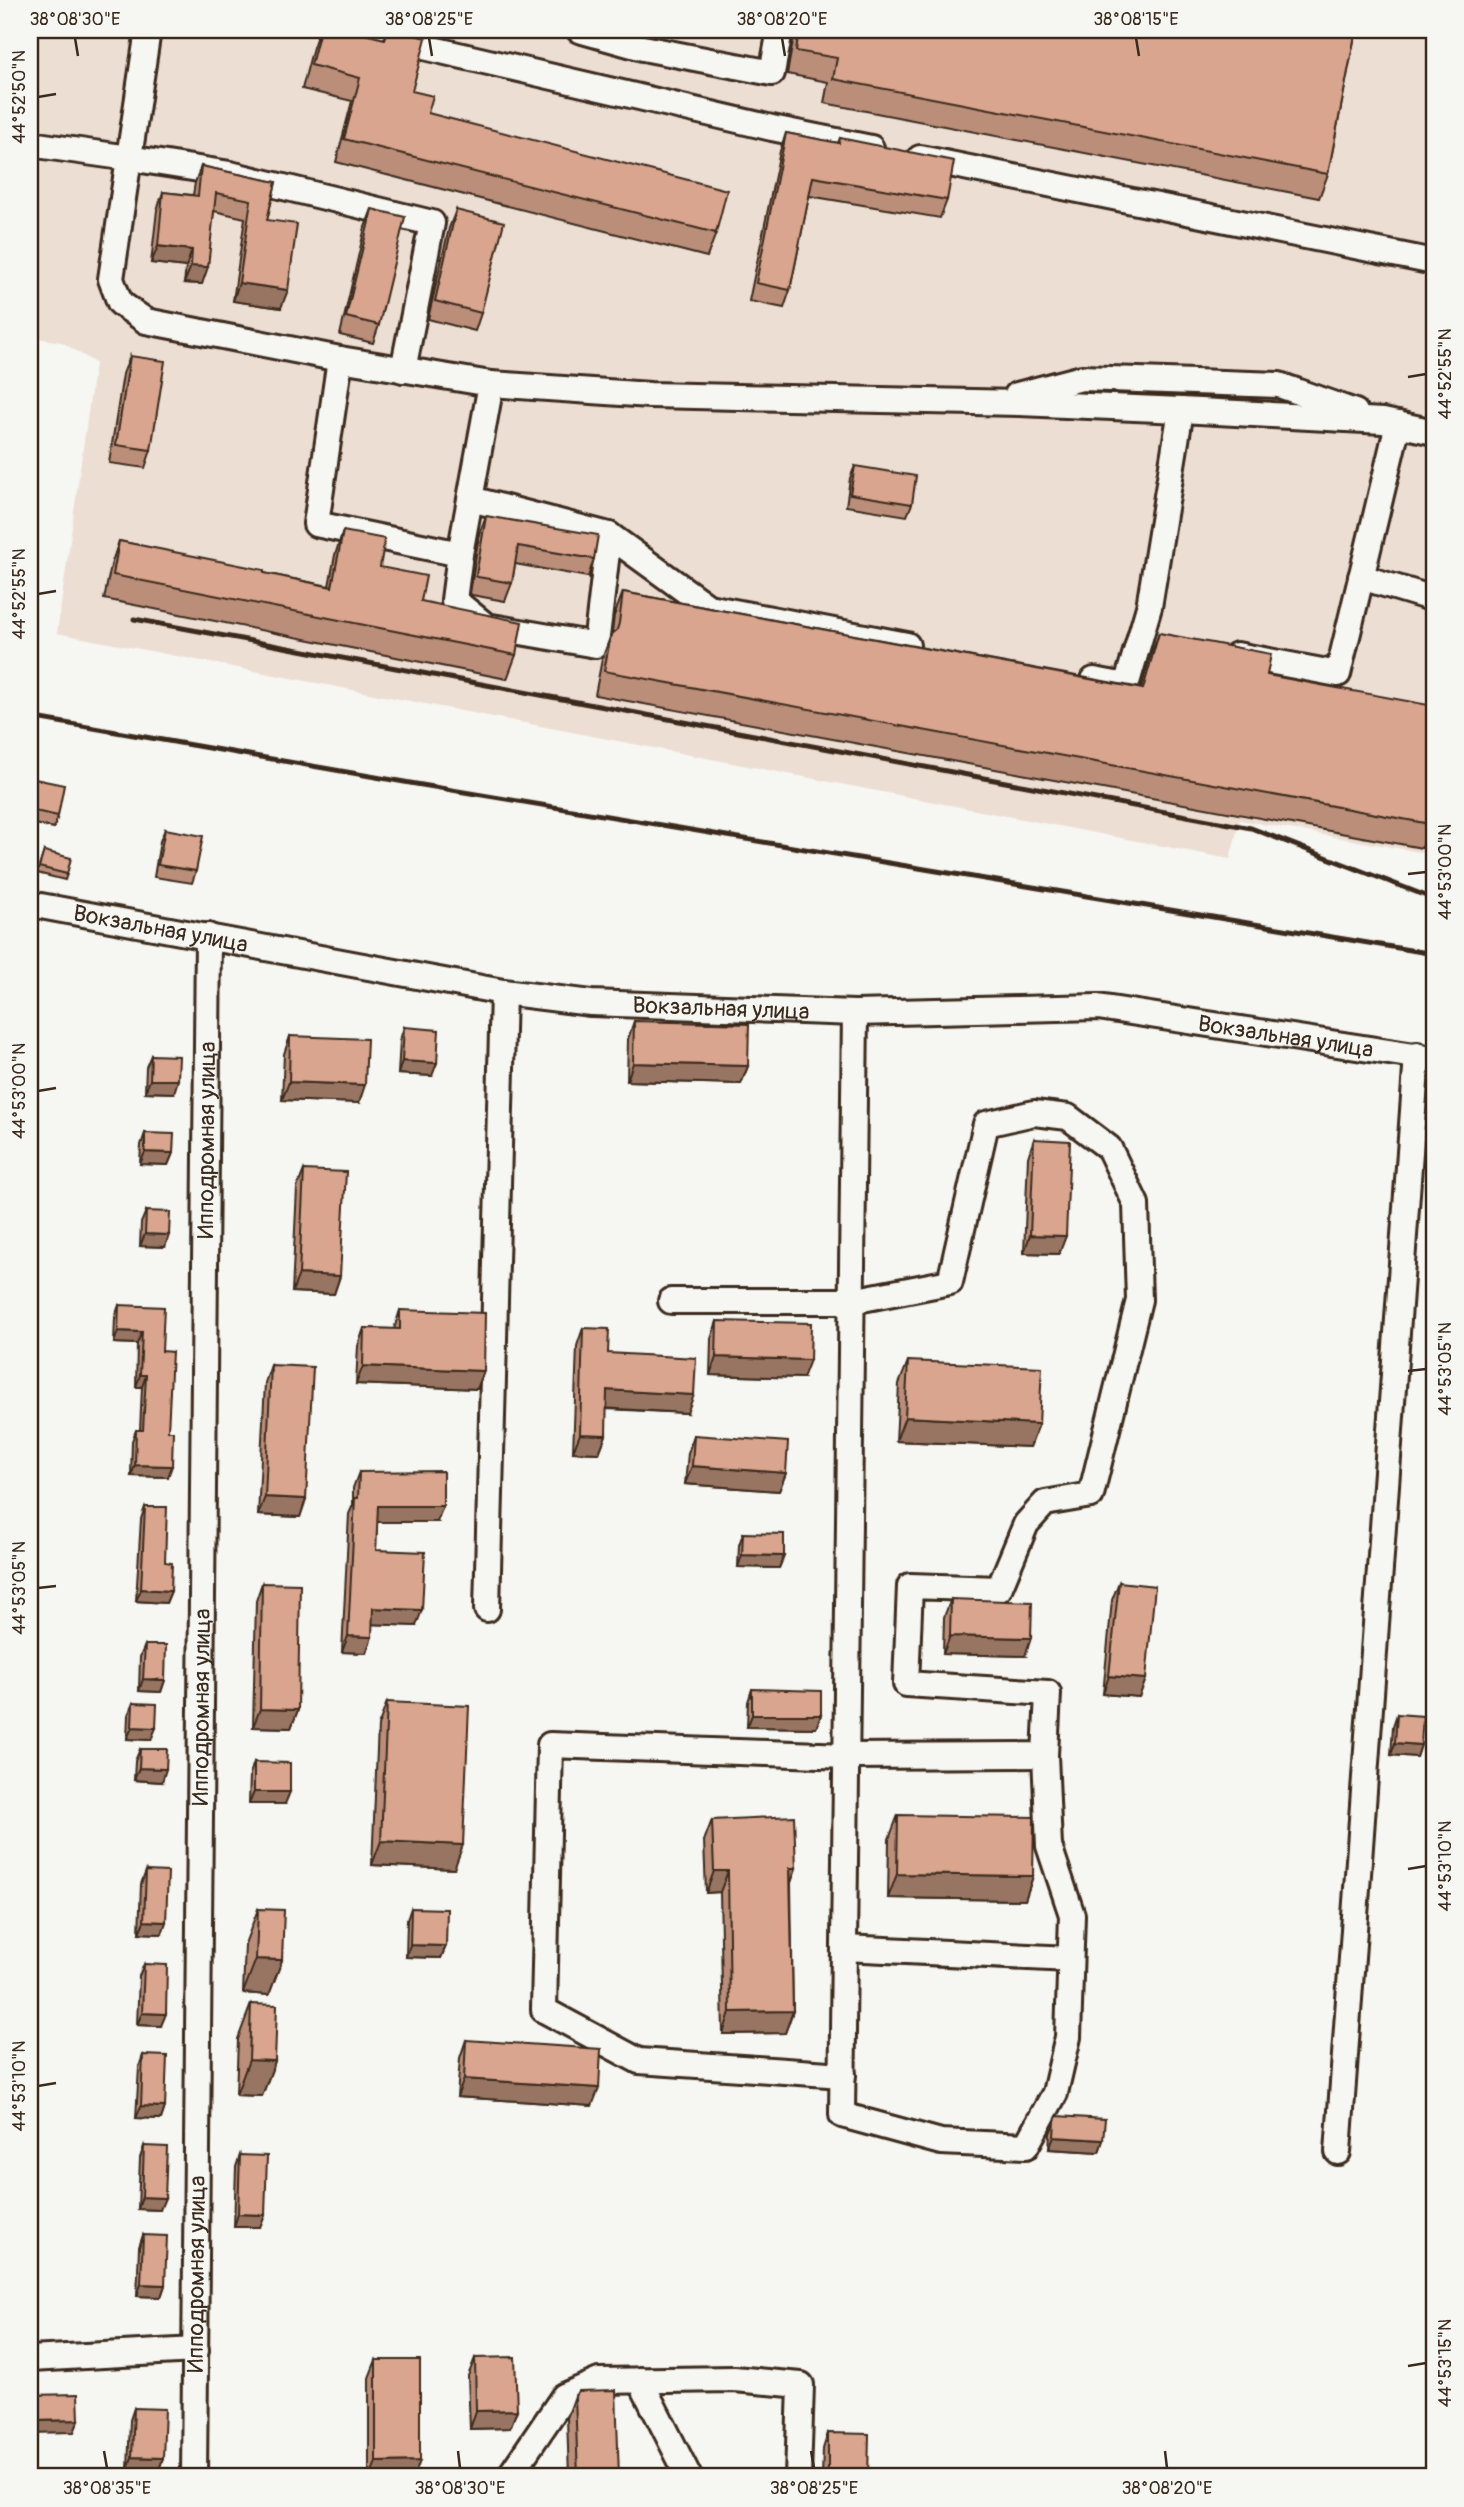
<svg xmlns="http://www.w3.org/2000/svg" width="1464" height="2507" font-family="Pangolin,sans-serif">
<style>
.built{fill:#edded4}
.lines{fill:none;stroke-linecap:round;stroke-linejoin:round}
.minor-casing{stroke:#3b2a1e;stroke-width:30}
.minor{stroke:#f6f6f2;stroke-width:24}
.rail{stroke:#3b2a1e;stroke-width:5}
.wall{fill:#bb8e7a;stroke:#3b2a1e;stroke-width:2}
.shaded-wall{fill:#987463;stroke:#3b2a1e;stroke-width:2}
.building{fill:#d9a58e;stroke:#3b2a1e;stroke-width:2}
.ticks{fill:none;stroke:#3b2a1e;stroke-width:2.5}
.labels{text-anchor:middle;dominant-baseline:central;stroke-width:6;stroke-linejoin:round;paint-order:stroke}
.street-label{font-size:23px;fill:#3b2a1e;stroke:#f6f6f2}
.neatline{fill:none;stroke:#3b2a1e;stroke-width:2.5}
.ticks-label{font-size:18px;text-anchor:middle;fill:#3b2a1e}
</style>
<rect width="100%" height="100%" fill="#f6f6f2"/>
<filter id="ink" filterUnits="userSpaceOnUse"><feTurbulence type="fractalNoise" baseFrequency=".0143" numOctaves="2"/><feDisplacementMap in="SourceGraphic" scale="14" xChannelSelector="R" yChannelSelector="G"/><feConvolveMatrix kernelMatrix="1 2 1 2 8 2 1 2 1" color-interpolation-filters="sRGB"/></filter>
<g filter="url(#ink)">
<!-- built -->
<path class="built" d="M30,30H1434V807L1425,853L1240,820L1230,859L57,633L95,363L62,342L30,337Z"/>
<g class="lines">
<defs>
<g id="minor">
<path d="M148,30L129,158L230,174L432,223L403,370"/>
<path d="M351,30L772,128L871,148"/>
<path d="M579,30L643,48L772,73L780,30"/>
<path d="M30,144L129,158L111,279L120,303L146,321L340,359L491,384L650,395L1019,403L1181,410L1383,421L1434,432"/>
<path d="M920,158L1434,262"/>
<path d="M340,359L316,524L460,554"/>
<path d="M491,384L460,554L454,600L486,626L596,645L609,535"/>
<path d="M1017,395L1082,378L1279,385L1355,412"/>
<path d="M471,499L609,535L708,607L907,645"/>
<path d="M1361,577L1434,599"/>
<path d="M1237,655L1338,674L1398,424"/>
<path d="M1094,680L1126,686L1149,607L1181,410"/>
<path id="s1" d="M30,904L503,992L591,1003L855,1013L1098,1007L1434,1059"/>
<path d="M855,1013L842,2115L941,2142L1026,2146L1055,2093L1068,2037L1072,1915L1049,1846L1045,1755"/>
<path d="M671,1301H852L950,1282L986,1124L1034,1113L1068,1117L1109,1148L1136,1204L1139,1300L1091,1495L1045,1503L1026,1524L999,1589L910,1586L906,1684L1048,1693L1045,1755L846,1756L550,1745L544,2010L639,2061L843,2075"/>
<path d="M487,1609L503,992"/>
<path d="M844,1948L1070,1959"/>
<path d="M1338,2152L1417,1055"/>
<path d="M30,2359L196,2350"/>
<path d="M640,2380L689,2477"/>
<path id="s2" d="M194,2477L208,936"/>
<path d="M509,2477L564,2396L599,2381L734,2379L801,2385L798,2477"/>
</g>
</defs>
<!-- minor casing -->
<use href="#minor" class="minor-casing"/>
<!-- minor -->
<use href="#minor" class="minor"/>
<!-- rail -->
<path class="rail" d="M134,619L1251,828L1434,899
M30,717L416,784L1434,954"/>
</g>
<!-- wall -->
<path class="wall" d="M319,30H348L384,39L387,30L412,91L428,113L716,233L707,257L336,162L352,101L302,89L313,47Z
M795,30H1356L1328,174L1319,198L824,103L828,82L787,74Z
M786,133L838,143L840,138L947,200L940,218L809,196L790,290L784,308L749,301L780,151Z
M201,166L276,182L267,220L281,308L233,301L245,218L214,211L202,284L184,283L186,267L151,263L157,210L163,192L193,195L195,183Z
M372,209L379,325L373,343L340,335L365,227Z
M456,210L481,313L475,331L428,319L449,228Z
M130,356L151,450L145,468L109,463L123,374Z
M855,466L912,504L907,516L846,506L850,478Z
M486,516L594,559L588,577L515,564L512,583L505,601L472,595L470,594L479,534Z
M343,531L380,567L421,601L516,655L507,679L104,599L111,565L119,541L264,573L329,586L335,555Z
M623,592L1141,688L1150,657L1159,633L1267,675L1430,824L1422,848L595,695L602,659L611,635L612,633L614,616Z
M30,778L58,816L54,828L30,823Z
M165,829L196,871L192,883L154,877L160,841Z
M44,851L67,874L65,880L37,873Z
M634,1021L748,1066L741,1084L627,1081L628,1039Z
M404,1027L432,1076L398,1074L400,1040Z
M290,1036L359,1103L282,1100L284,1054Z
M151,1055L174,1093L145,1092L146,1067Z
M145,1133L173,1153L168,1165L140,1164L141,1145Z
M1034,1139L1059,1254L1024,1253L1028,1157Z
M304,1170L340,1276L334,1294L292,1292L297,1188Z
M146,1211L165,1247L140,1246L141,1223Z
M119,1305L162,1351L168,1431V1477L131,1476L132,1441L136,1430H140L142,1387H136L137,1344L114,1343L115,1317Z
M400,1310L484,1371L477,1389L356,1384L358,1346L364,1328L394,1329Z
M717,1321L803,1378L710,1375L711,1339Z
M583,1328L608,1353L687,1413L606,1409V1435L599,1453L573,1452L577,1346Z
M908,1361L1039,1424L1030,1447L896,1441L899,1384Z
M271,1365L306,1499L300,1517L258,1515L265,1383Z
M694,1435L786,1473L779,1491L685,1484L688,1453Z
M359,1472L437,1522H377L376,1550L416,1626L372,1624L366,1653L342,1652L349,1514L353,1505V1488Z
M145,1507L165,1562L171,1591L166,1603L136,1601L141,1519Z
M743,1533L784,1556L779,1568L738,1567L739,1545Z
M1119,1582L1146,1679L1139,1697L1103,1694L1112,1600Z
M262,1583L298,1710L291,1728L253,1727L256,1601Z
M951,1599L1025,1656L943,1654L944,1617Z
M145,1645L165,1680L161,1692L139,1691L140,1657Z
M752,1689L821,1715L816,1728L747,1727L748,1702Z
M387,1702L454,1869L372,1865L378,1726Z
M133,1703L151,1740L127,1739L128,1715Z
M1397,1714L1421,1745L1417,1757L1391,1755L1393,1726Z
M140,1749L162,1782L134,1780L135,1761Z
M254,1762L285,1804H249L250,1774Z
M898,1815L1033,1876L1025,1900L888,1898L889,1839Z
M712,1820L796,1868L791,1883L793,2011L785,2033L723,2034L720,1892L706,1893L704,1841Z
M146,1871L162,1934L139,1933L141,1884Z
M411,1908L446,1946L441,1958L406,1957L407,1920Z
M258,1909L282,1960L269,1995L243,1993L245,1944Z
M144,1964L161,2026L137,2025L139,1976Z
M251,2004L275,2061L262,2096L236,2095L238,2039Z
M466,2040L592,2106L457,2097L460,2058Z
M143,2055L165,2107L161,2119L136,2118L139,2067Z
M1055,2121L1103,2140L1099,2152L1049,2149L1050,2133Z
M144,2146L160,2210L138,2209L140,2158Z
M240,2155L260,2227H234L236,2167Z
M143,2235L165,2285L161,2297L137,2296L139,2247Z
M475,2358L517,2410L510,2428L470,2429L468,2376Z
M376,2360L414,2477H369V2378Z
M575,2396L619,2477H569L567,2418Z
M134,2408L163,2458L159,2470L128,2469L130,2420Z
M828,2433L868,2477H822L823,2449Z"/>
<!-- shaded-wall -->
<path class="shaded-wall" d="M158,246L192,250L186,267L151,263Z
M191,266L208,267L202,284L184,283Z
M239,283L288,290L281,308L233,301Z
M402,1061L437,1063L432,1076L398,1074Z
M633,1063L748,1066L741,1084L627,1081Z
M150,1080H178L174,1093L145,1092Z
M289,1082L365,1085L359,1103L282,1100Z
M145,1152L173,1153L168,1165L140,1164Z
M145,1234L169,1235L165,1247L140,1246Z
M1030,1235L1066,1236L1059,1254L1024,1253Z
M299,1274L340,1276L334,1294L292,1292Z
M118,1331L142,1332L137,1344L114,1343Z
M716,1357L810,1360L803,1378L710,1375Z
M363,1366L484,1371L477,1389L356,1384Z
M140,1375H146L142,1387H136Z
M607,1390L694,1395L687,1413L600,1408Z
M905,1417L1039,1424L1030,1447L896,1441Z
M580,1434L606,1435L599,1453L573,1452Z
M135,1465L172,1466L168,1477L131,1476Z
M692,1466L786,1473L779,1491L685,1484Z
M265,1497L306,1499L300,1517L258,1515Z
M378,1506H443L437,1522H372Z
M742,1555L784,1556L779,1568L738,1567Z
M141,1589L171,1591L166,1603L136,1601Z
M373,1608L422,1610L416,1626L367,1624Z
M348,1636L372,1637L366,1653L342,1652Z
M950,1636L1031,1638L1025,1656L943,1654Z
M1109,1676L1146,1679L1139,1697L1103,1694Z
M143,1679L165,1680L161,1692L139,1691Z
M260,1709L298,1710L291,1728L253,1727Z
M752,1715H821L816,1728L747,1727Z
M132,1727L156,1728L151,1740L127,1739Z
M1395,1743L1421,1745L1417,1757L1391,1755Z
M139,1768L166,1769L162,1782L134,1780Z
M254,1792H290L285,1804H249Z
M381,1841L463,1845L454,1869L372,1865Z
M790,1868H796L788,1890Z
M714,1871H728L720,1892L706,1893Z
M897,1874L1033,1876L1025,1900L888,1898Z
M144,1921L166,1922L162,1934L139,1933Z
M410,1945L446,1946L441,1958L406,1957Z
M256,1959L282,1960L269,1995L243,1993Z
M793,2011L785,2033L723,2034L730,2012Z
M142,2013L166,2014L161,2026L137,2025Z
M249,2060L275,2061L262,2096L236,2095Z
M464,2079L599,2088L592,2106L457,2097Z
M141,2106L165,2107L161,2119L136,2118Z
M1054,2137L1103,2140L1099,2152L1049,2149Z
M142,2197L165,2198L160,2210L138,2209Z
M238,2214L265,2215L260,2227H234Z
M141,2284L165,2285L161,2297L137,2296Z
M517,2410L510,2428L470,2429L476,2411Z
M79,2420L74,2432L30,2433V2421Z
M132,2457L163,2458L159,2470L128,2469Z
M420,2461L414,2477H370L376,2462Z"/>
<!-- building -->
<path class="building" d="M320,30H347L385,39L388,30H394L426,38L412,91L433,96L428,113L727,190L716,233L344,139L360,78L311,65Z
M799,30H1356L1328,174L833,79L837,58L796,51Z
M786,133L839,143L840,138L954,161L947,200L813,177L790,290L756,283Z
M201,166L276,182L267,220L297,224L288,290L239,283L251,200L216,193L208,267L191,266L192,250L158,246L163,192L198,196Z
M372,209L405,217L379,325L346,317Z
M456,210L504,222L481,313L435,301Z
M130,356L165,361L151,450L116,445Z
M855,466L916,476L912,504L850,494Z
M486,516L598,535L594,559L518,546L512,583L478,577L476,576Z
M343,531L385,539L380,567L426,576L421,601L522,622L516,655L113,575L119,541L264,570V573L332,587Z
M623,592L1143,689L1159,633L1271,654L1267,675L1434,706V803L1430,824L604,671L611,635L617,630L619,623Z
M30,778L64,785L58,816L30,810Z
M165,829L203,836L196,871L158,865Z
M44,851L71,858L67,874L39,867Z
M634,1021L749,1024L748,1066L633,1063Z
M404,1027L439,1030L437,1063L402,1061Z
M290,1036L367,1039L365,1085L289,1082Z
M151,1055L179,1056L178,1080H150Z
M145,1133L174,1134L173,1153L145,1152Z
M1034,1139L1070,1141L1066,1236L1030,1235Z
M304,1170L346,1172L340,1276L299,1274Z
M146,1211L170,1212L169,1235L145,1234Z
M119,1305L164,1307L162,1351L172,1352L168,1431H173L172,1466L135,1465L136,1430H143L146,1375H140L142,1332L118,1331Z
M400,1310L485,1313L484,1371L363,1366L364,1328L400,1329Z
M717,1321L811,1323L810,1360L716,1357Z
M583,1328L609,1329L608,1353L696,1358L694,1395L607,1390L606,1435L580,1434Z
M908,1361L1042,1367L1039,1424L905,1417Z
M271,1365L313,1367L306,1499L265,1497Z
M694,1435L788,1442L786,1473L692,1466Z
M443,1471V1506H378L376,1550L425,1552L422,1610L373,1608L372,1637L348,1636L355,1498H358L359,1472Z
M145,1507H167L165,1562L172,1563L171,1591L141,1589Z
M743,1533L784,1534V1556L742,1555Z
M1119,1582L1155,1586L1146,1679L1109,1676Z
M262,1583L300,1584L298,1710L260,1709Z
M951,1599L1032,1602L1031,1638L950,1636Z
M145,1645H166L165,1680L143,1679Z
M752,1689L821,1691V1715H752Z
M387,1702L469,1706L463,1845L381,1841Z
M133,1703L157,1704L156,1728L132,1727Z
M1397,1714L1423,1716L1421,1745L1395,1743Z
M140,1749H167L166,1769L139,1768Z
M254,1762L290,1763V1792H254Z
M898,1815L1034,1817L1033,1876L897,1874Z
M794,1816L796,1868H790L793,2011L730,2012L728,1871H714L712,1820Z
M146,1871L168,1872L166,1922L144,1921Z
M411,1908L447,1909L446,1946L410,1945Z
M258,1909L284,1910L282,1960L256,1959Z
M144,1964L167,1965L166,2014L142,2013Z
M251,2004L277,2005L275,2061L249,2060Z
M466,2040L601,2049L599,2088L464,2079Z
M143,2055L167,2056L165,2107L141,2106Z
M1057,2116L1105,2119L1103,2140L1054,2137L1055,2121Z
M144,2146L167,2147L165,2198L142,2197Z
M240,2155L267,2156L265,2215L238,2214Z
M143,2235L167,2236L165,2285L141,2284Z
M515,2357L517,2410L476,2411L475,2358Z
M376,2360H420V2461L376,2462Z
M616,2390L619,2477H578L575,2396L578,2391Z
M78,2394L79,2420L30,2421V2395Z
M134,2408L165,2409L163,2458L132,2457Z
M828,2433L869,2434L868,2477H828Z"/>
</g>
<!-- ticks -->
<path class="ticks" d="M75,38L78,56M429,38L432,56M782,38L785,56M1136,38L1139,56M38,97L56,94M1408,377L1426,374M38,594L56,591M1408,874L1426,872M38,1091L56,1088M1408,1371L1426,1369M38,1588L56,1586M1408,1869L1426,1866M38,2086L56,2083M1408,2366L1426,2363M104,2451L107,2468M458,2451L460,2468M811,2451L814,2468M1165,2451L1167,2468"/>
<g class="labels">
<!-- street labels -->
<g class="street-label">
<text stroke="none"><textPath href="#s1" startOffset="133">Вокзальная улица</textPath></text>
<text stroke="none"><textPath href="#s1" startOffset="700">Вокзальная улица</textPath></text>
<text stroke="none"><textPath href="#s1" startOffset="1267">Вокзальная улица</textPath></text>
<text stroke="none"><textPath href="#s2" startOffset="1337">Ипподромная улица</textPath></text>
<text stroke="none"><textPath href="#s2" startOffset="770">Ипподромная улица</textPath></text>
<text stroke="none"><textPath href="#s2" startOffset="203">Ипподромная улица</textPath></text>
</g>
</g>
<!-- margin -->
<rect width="1464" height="2507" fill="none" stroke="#f6f6f2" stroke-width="77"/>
<rect x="38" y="38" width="1388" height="2430" class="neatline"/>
<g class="ticks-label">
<text x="75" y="25">38°08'30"E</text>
<text x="429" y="25">38°08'25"E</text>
<text x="782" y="25">38°08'20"E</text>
<text x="1136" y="25">38°08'15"E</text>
<text transform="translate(19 97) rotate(-90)" y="6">44°52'50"N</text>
<text transform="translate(1445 374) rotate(-90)" y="6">44°52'55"N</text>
<text transform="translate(19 594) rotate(-90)" y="6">44°52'55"N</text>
<text transform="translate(1445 872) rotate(-90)" y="6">44°53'00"N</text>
<text transform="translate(19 1091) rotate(-90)" y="6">44°53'00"N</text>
<text transform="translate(1445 1369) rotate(-90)" y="6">44°53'05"N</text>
<text transform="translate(19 1588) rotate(-90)" y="6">44°53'05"N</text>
<text transform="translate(1445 1866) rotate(-90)" y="6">44°53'10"N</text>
<text transform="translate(19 2086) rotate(-90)" y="6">44°53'10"N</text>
<text transform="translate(1445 2363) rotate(-90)" y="6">44°53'15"N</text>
<text x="107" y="2494">38°08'35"E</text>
<text x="460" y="2494">38°08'30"E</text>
<text x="814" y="2494">38°08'25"E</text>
<text x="1167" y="2494">38°08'20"E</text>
</g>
</svg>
